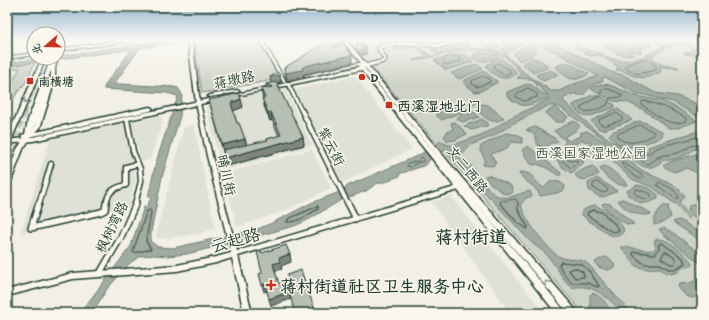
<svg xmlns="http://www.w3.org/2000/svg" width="709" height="320" font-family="Mali,'LXGW WenKai TC',sans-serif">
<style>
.built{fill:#e0e1d6}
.green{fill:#cfd2c8;stroke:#77887e}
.water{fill:#a2aba1;stroke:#6e7f75}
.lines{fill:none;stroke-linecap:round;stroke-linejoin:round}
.shore-far1{stroke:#536960;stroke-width:1}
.shore{stroke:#536960;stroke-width:1.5}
.canal{stroke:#a2aba1;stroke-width:5}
.trunk-tunnel-far1{stroke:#c8ccc2;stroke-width:5.5;stroke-dasharray:5.5 2.5;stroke-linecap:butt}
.trunk-tunnel{stroke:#c8ccc2;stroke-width:7;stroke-dasharray:7 3.5;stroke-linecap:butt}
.minor-far2-casing{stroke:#1f3d34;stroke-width:5.5}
.minor-far1-casing{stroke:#1f3d34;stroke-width:7}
.minor-casing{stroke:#1f3d34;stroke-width:8}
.tertiary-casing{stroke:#1f3d34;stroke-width:3}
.secondary-casing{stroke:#1f3d34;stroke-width:3}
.primary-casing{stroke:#1f3d34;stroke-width:3}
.trunk-casing{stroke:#1f3d34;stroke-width:3}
.minor-far2{stroke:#fbf7ec;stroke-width:3}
.minor-far1{stroke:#fbf7ec;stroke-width:4}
.minor{stroke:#fbf7ec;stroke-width:5}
.tertiary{fill:#fbf7ec;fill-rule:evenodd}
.secondary{fill:#fbf7ec;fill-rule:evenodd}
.primary{fill:#fbf7ec;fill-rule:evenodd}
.trunk{fill:#fbf7ec;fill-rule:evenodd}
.wall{fill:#9da39a;stroke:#1f3d34}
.shaded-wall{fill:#80857d;stroke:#1f3d34}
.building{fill:#b7beb3;stroke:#1f3d34}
.oneway{stroke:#8d9a90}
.poi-dot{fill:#c8321e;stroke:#fbf7ec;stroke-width:1.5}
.labels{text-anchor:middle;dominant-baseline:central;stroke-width:3;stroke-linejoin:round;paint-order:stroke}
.far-poi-label{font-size:12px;font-weight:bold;fill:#1f3d34;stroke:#fbf7ec;text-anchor:start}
.street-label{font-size:14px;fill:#1f3d34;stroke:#fbf7ec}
.poi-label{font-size:14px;font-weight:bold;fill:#1f3d34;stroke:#fbf7ec;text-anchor:start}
.park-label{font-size:14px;fill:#425b52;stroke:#fbf7ec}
.near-street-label{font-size:17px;fill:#1f3d34;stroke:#fbf7ec}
.near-poi-label{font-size:17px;font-weight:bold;fill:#1f3d34;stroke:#fbf7ec;text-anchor:start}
.district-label{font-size:18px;font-weight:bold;fill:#1f3d34;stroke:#fbf7ec}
</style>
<rect width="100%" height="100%" fill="#f2f0e5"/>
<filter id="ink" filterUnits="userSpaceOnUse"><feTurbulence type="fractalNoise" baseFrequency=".025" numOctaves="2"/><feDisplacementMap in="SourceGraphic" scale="8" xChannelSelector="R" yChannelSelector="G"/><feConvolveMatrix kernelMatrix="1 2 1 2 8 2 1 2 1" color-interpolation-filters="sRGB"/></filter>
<g filter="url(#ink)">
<!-- built -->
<path class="built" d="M7,40H24L17,54L7,55Z
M20,68L8,93H7V70Z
M355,76L412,149L341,183L294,90Z
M283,88H285L313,146L222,171L206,107L209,104Z
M159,116L163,120L150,160L141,161L131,122Z
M119,123L125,125L136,177L129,207L20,234L50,140Z
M194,125L215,228L198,234L170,238H156V234L184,127Z
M312,149L331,188L287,210L237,227L224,176L226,173Z
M451,196L544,313H510L431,202Z"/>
<!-- green -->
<path class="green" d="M194,40H258L279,77L274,80L202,93Z
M348,40H702V313H583Z
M35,62L26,82L15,96L7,114V93L20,68L7,69V66Z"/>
<!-- water -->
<path class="water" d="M167,40H193L140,48L116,81L119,84L174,87L178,88L182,94L180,116L162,177L151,232V239L150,241L158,247L173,248L258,229L274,222L311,203L345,190L347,186L417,156L436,145L440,141L448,145H453L481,135L495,128L508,119L546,101L549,98C542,100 529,107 521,105C516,103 511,99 507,96V92C510,91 526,84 528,84C536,85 540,95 548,95L531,79L517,78L520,76V72C515,66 506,57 499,54C476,43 437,56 414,61L413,60L423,58L426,55L415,47L397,50L394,49C404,44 416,44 425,51C428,54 429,56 433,56L476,48L501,52L506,45L501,40L512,41L527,40L506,54V55L525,73L551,91H559L574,84L598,76L556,52L541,46L548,43L541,40H549L611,72L624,75L655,93L677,96L702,106V119L673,102L633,92L605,77L602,78L603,81C600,83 594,83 591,86C585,92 584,99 575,93L564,98L563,100L573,110L596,131L627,150L623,153L624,157L643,171L677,187L685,196L678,204H675L652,187L632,179L613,162L615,158L619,156L618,150L615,147L561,108L557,106H548L514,123L493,136L471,145L462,155C464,163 470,164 474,169C483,179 491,201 509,197C516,196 523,192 530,191L532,196L526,198L521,204C522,216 549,252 560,257C571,262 580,256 589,265C593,269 597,275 601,279C611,291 621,302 632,313H623C609,299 593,282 572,288C561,278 556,265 546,254C541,249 534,246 529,240C517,227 504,213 492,200C477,184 460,170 448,152L445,150L430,159L426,165L399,174L400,176L391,179L392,180L376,184L366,191L341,200L308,220L294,226L258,236L187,254L168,256L155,255L140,256L130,263L107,289L92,313H80L131,246L144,207L147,206L151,198L148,197L156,162L178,96L167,93L104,89C104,82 125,61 130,51L128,50L7,66V63L43,58H58V56Z
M477,40C485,40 497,38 500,47C489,53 485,45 477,40Z
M622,40H630V41L637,42L634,40L646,41L653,45L640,49L641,53L631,50L634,54C621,57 613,54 604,44L617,41L629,48L635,47Z
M650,40L667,43L675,40H693L687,42L696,48H702L698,50L702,53V56L685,54L684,53L692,51L693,49L684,45H674L673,47L664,48V50L658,52L651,58L663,65L674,66L679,68L660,67L661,72C645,80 639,79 625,72C622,70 619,71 616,70L618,68L617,66L600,55L591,56L584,53L586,52L583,50H579L575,47V43H577C582,51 591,51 598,53C603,54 608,58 613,59C625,63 641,58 652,53C657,50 661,46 665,46Z
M462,43L470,46L469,47L438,53L431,50Z
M528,43H533L537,47L532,56L520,61L514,55V53Z
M482,52L497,55L516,71V74C505,83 493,76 486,66L495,59L482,62L472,57L474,54Z
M463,54L469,57L473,62L446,70L434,60Z
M534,58L540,60L547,65V68L533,73L523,65L525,62Z
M562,63H569L589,74C573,83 568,80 556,67Z
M477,64L483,69L459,79L451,73Z
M550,70L558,74V75L543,81L536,75Z
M484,71L498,82L481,91L475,92L464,83L463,81L465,80Z
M603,84L610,85L636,96L663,101L679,109L697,121L678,128H669L642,109L627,102L613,101L591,89L592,87Z
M592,95L600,96L615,105V107L588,117L579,113L573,107V105Z
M475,99L480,101L463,111L442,120L436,115L437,113L453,104H462Z
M482,104L488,105L504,118C491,126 486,117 476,110V108Z
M555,107L568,117L563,122H555L545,113Z
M615,109H618L632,120L604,130L599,129L591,121Z
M468,111L475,113L479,117L463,122L457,119L456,117Z
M482,119L488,123L487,126L471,130L464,126Z
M574,121L580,126L575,131L564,137L569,141L582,135L580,133L587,131L605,142L610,149C601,154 596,154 587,149L591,143L582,140L578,143L570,144L571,146L566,148L563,145L566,141L554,131Z
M639,121L646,123L662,132L663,135C660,139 654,140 649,142C632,148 623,151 609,135L612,132Z
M455,122L467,134L455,140L448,141L444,137L447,132L453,129L451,123Z
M535,127L556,139L558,141L556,143H551L546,147L539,146L536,142L537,140L533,133L526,130Z
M698,131L702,133V152L694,149C689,155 671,162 663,160C661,159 659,157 657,156L662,162C645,172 644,167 630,157L628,155L640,151H649L648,147Z
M506,133L519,135L522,138V143L511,142L507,148L491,154L496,163L493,166L483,165L485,160L480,149L481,146Z
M528,146L560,172L561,175H558L545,167L537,164L534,165L531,164L527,159L522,150Z
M558,148L571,157L576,155L584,162L576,170L571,173L561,166L558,161L548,153Z
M699,153L702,154V175L686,168L674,172L663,166L670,162Z
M592,166L594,167L599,174C590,178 582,184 575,175L584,169Z
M604,166C609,167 622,179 627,183V185C617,187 603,177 600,168Z
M519,172C534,171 534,183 544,188L551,181L560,182L565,186L564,190L557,193L540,196C536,184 523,183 519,172Z
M488,175L510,185L513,190L512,193L505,194C498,188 489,185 485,176Z
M597,178L617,191L604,197L598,196L589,190L588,183Z
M637,185C645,186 652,189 658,195V199C639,205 645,206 628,195L627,191Z
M623,199L649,212L651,214C640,218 623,210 618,200Z
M605,203L610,204L634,224L628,225C620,220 606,212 602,204Z
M696,204H702V221L694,217L688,211L689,206Z
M594,205C605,209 619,219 624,230C618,243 607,233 600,228C593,224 587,220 581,214L583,210Z
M663,206H669L668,209L671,217C666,221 660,224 654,225C653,218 658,211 663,206Z
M678,220L684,222L702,235V242L673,222Z
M664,228L672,232L702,255V265L663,234L659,229Z
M657,239C670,238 684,254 693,263L692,266L682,268L678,272L671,274L666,273L659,268L645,269L636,266L621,247C633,246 643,252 654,250L656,247L654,241Z
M604,257C611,258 613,261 615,267L608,270L598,267L595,262Z
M698,279L702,280V294L693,298L686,296L678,287L679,284L690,283Z
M593,293C603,297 607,304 611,313H597L590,308V295Z"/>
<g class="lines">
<!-- shore-far1 -->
<path class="shore-far1" d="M452,55L460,58L461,61L447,65L443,63L445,58Z
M646,59L656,66V70L637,74L625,67L626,65Z
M498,63L510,70V73L504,75L494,69V66Z
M483,76L490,79V82L477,87L472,84V81Z
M528,88L537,94V97L524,101L516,97L517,94Z
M602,89H609L621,94L622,97L610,98L607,105C598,109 591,114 581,110V107L593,99L600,97Z
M644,101C659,104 672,110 686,118V121C668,128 656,114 642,105V102Z
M616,113L622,117V120L604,126L599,123V120Z
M640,125L654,132V135C641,141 629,147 617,137L618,134Z
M702,136L662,146L653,150L649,154L640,155L638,157L644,163L649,164L660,156L678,153L693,145L702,148
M422,157L424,159L423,162H419L410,167L407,166L408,163L418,161Z
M565,158L571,161L577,160L578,162L571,168L562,161Z
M622,162L642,175L643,178L640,179L634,176L622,165Z
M598,182L607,188L608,191L603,193L593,188V184Z
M659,182L674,190L679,197L676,199L657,185Z
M637,189L651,194V197C644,201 640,198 634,193Z
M500,204L501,201L516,199L518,204"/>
<!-- shore -->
<path class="shore" d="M500,203L516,221L527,229L528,227L518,210V203
M318,206V209C308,214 299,223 287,222L288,219Z
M150,210L151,212L146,241L151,249L134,253L133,251L147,211Z
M594,210L604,213C608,220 617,223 619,231L612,232L587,215L588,212Z
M662,243L683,258L685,263L675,269H669L660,264H644L633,255V252H636L655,254L659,249V244Z
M665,251L676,259L674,264H670L661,258Z
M561,262L581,264L590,272L599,286L597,287L588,283H572L564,274L559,265Z
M575,268L583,272L584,277L575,278L569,270Z"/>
<!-- canal -->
<path class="canal" d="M678,204L688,217"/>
<!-- trunk-tunnel-far1 -->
<path class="trunk-tunnel-far1" d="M58,51L59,40
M48,82L56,58
M24,112L45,58"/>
<!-- trunk-tunnel -->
<path class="trunk-tunnel" d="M7,158L25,111"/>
<defs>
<path id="minor-far2" d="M261,40L284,81
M365,66L384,61L385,59L379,49L382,46L413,43L438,46L465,40
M288,84L302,112"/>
<path id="minor-far1" d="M302,111L348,204
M127,119L133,151L140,169L141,181L135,204
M39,204L51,164
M106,204C108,191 114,188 126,185V167L138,164"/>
<path id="minor" d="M39,203L31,228L101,212L105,210L106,203
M348,203L356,219
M100,273L121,237L136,203"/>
<path id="tertiary" d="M124,40H134L132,41L58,51V49Z
M188,40H192L200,103L212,156L237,251L462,185L464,186L465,187L464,188L462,189L238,256L252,313H244L232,258L216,263L177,271L73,279L7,296V290L73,273L177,265L216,257L231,253L207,156L196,103Z
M34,53V55L7,59V57Z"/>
<path id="secondary" d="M342,40H346L467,184L576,310L577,313H568L473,200L564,310L565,313H556L361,70L232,97L230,96L232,95L359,67L358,65L306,77L304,76L306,75L358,63H361ZM364,68H365L447,168Z
M54,58H58L55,68V80L40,128L36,132L150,107L153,109L150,111L24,138L22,137L21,136L22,135L28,133L35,127L51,80V68Z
M237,90L239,91V92L210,97L208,96L210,95Z
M217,97L220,99L219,100L33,141L7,144V140L33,137Z"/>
<path id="primary" d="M58,40H61L60,44L58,45Z
M42,58H46L10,143L7,145V137Z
M51,58H55L34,120L30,139L23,149L10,184L9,186H7V176L17,149L24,139L28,120Z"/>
<path id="trunk" d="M48,80L51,82L41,114L30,137H26L25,135L35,114L45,82Z"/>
</defs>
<!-- minor-far2 casing -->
<use href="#minor-far2" class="minor-far2-casing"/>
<!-- minor-far1 casing -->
<use href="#minor-far1" class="minor-far1-casing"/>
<!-- minor casing -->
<use href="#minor" class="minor-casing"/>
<!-- tertiary casing -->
<use href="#tertiary" class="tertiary-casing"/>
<!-- secondary casing -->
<use href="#secondary" class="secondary-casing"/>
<!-- primary casing -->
<use href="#primary" class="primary-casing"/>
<!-- trunk casing -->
<use href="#trunk" class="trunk-casing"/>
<!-- minor-far2 -->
<use href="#minor-far2" class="minor-far2"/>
<!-- minor-far1 -->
<use href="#minor-far1" class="minor-far1"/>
<!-- minor -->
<use href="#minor" class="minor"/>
<!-- tertiary -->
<use href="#tertiary" class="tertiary"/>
<!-- secondary -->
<use href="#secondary" class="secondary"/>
<!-- primary -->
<use href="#primary" class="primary"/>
<!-- trunk -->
<use href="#trunk" class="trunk"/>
</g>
<!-- wall -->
<path class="wall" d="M322,41H343V45L352,63L306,74L303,75V77L287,81L285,76L284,68L323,45Z
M357,42L366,47V54L362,55L357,49Z
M280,75L281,82L276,83L303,137L304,145L227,166L209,100L243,107L233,111L237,123L245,139L247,145L267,141V139L279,136L272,120L270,121L264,106L261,89L266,88V84L271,83Z"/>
<!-- shaded-wall -->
<path class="shaded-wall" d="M343,41V48L332,47Z
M362,47H366V54L362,55Z
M352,55V63L306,74L303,75V77L287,81L286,73L302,68L305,66Z
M280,75L281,82L271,84L270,77Z
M241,99L243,107L233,111L231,103Z
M271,112L272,120L270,121L268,113Z
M303,137L304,145L227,166L225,158Z
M245,139L247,147L224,153L222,145Z
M290,254L291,262L281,266L282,269L275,271L273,264L279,258Z
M265,284L267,291L264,292L262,285Z
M289,292L291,299L271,306L269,299Z"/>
<!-- building -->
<path class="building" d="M324,40H341L343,41L332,47L344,45L352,55L305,66L302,68L303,70L286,73L284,68L326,42L322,41Z
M357,42H361L366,47H362Z
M278,72L280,75L270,77Z
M276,82L303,137L225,158L223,150L268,140L267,139L281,135L271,112L268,113L262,98H265L261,89L272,87L266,84Z
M239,93L241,99L231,103L237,123H239L245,139L222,145L209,100Z
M286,245L290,254L279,258L280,262L273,264L279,284L288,280L287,275L301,270L316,313H295L289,292L269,299L265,284L262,285L259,274L262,273L257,252L261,251L262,253Z"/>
<!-- one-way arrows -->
<defs><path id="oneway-chevron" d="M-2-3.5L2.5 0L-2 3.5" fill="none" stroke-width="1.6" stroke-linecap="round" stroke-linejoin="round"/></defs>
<g class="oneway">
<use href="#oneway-chevron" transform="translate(26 100) rotate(114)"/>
<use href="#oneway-chevron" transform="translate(547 283) rotate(-130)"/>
</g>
</g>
<!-- sky -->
<linearGradient id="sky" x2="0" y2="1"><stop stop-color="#8cb0cc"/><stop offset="0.47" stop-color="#f9f8f3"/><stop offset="1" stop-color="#f9f8f3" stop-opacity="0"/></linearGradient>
<rect width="709" height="85" fill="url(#sky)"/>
<!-- markers -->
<g class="poi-dot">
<circle cx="362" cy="77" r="4"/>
<rect x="26" y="77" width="8" height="8" rx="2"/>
<rect x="385" y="101" width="8" height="8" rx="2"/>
<path d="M269 279h4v4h4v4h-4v4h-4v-4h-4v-4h4z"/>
</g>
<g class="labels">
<!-- far-poi labels -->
<g class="far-poi-label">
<text x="370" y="77">D</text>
<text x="38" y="81">南横塘</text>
</g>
<!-- street labels -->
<g class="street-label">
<text transform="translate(234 79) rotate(-12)">蒋墩路</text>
<text transform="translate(332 146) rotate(63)">紫云街</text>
<text transform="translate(468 169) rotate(51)">文二西路</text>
<text transform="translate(227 175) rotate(77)">晴川街</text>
<text transform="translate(111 227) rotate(-64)">枫树湾路</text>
</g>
<!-- poi labels -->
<g class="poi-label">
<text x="397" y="105">西溪湿地北门</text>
</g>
<!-- park labels -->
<g class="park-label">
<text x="591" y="152">西溪国家湿地公园</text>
</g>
<!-- near-street labels -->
<g class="near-street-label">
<text transform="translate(235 239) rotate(-16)">云起路</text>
</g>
<!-- near-poi labels -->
<g class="near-poi-label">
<text x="280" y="285">蒋村街道社区卫生服务中心</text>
</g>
<!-- district labels -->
<g class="district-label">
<text x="471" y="236">蒋村街道</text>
</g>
</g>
<!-- margin -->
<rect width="709" height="320" fill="none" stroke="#fbf7ec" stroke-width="24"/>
<rect x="12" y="12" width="685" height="296" fill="none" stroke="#1f3d34" stroke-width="1.5" filter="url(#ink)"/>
<!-- north arrow -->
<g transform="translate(46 46) rotate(250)"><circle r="19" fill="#fbf7ec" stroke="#a3ada2"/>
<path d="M0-3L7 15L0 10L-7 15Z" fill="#c8321e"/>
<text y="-6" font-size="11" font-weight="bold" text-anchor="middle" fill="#1f3d34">北</text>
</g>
</svg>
